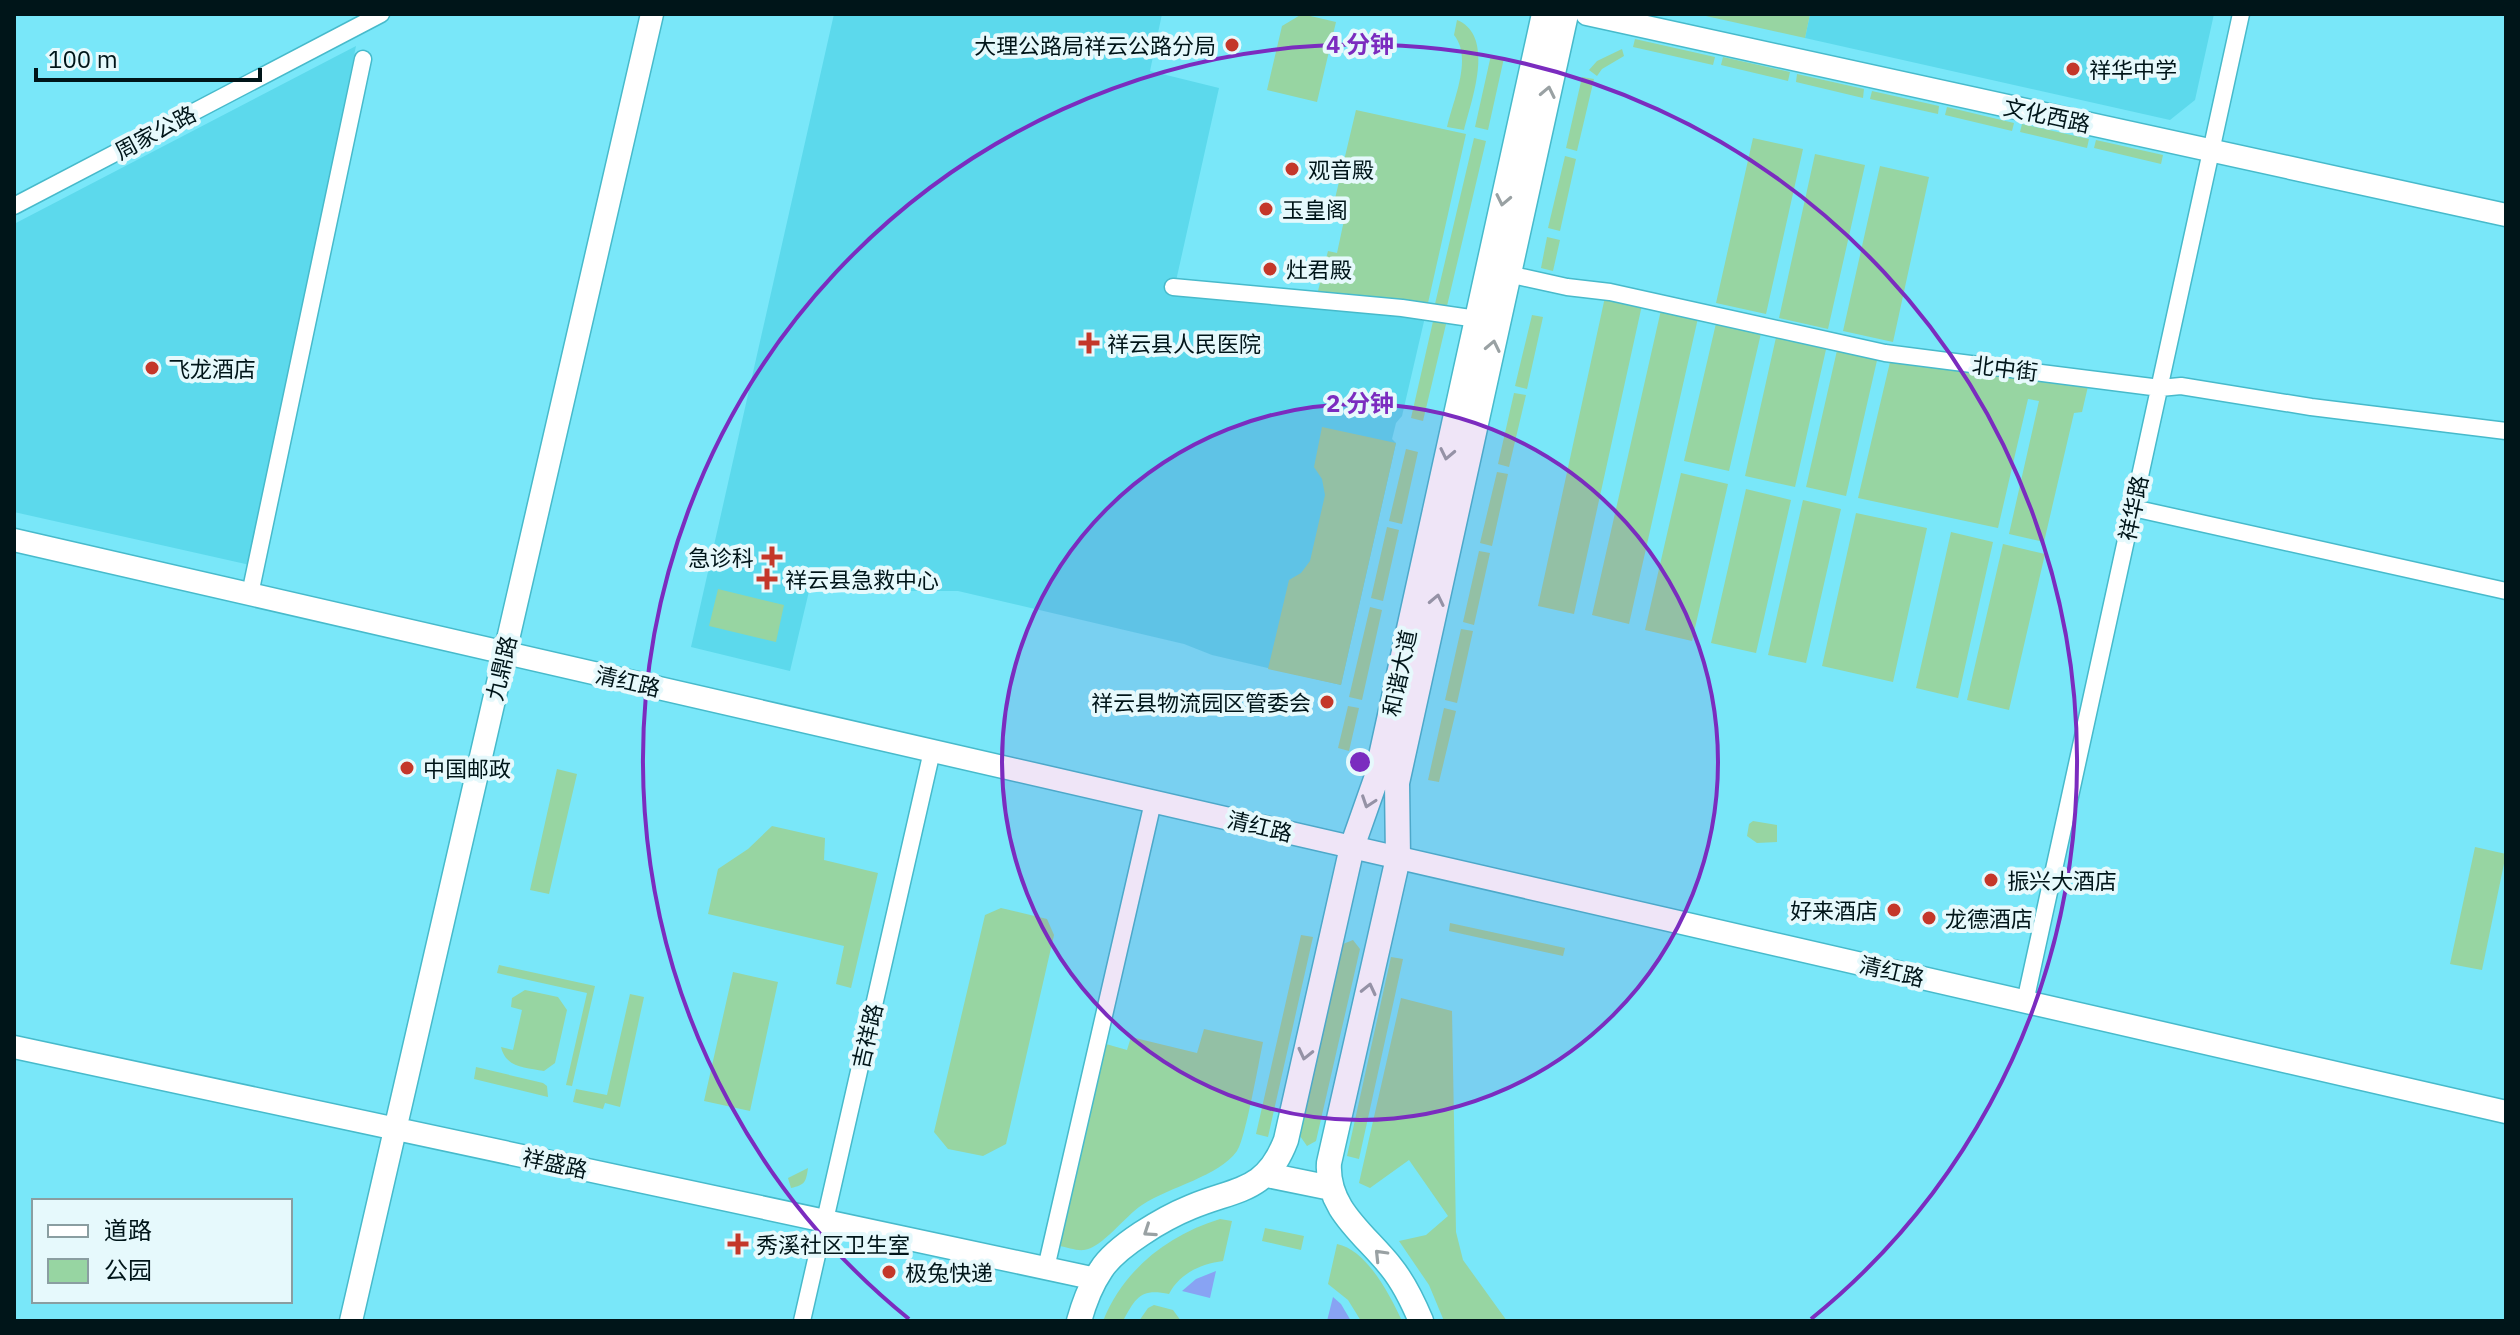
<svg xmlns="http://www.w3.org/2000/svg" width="2520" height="1335" font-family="'IBM Plex Sans','Noto Sans SC',sans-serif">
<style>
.built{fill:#5cd9ec}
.green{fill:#97d5a2}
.water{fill:#88a3f3}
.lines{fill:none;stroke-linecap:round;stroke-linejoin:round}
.street-casing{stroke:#47bacb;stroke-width:19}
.secondary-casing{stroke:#47bacb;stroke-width:25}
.primary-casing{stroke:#47bacb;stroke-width:27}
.street{stroke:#fff;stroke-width:16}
.secondary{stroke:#fff;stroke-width:22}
.primary{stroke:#fff;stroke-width:24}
.oneway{stroke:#99a1a3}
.ring{fill:none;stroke:#7b2cbf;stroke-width:4}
.poi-dot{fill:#c4372a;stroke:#e6f9fc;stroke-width:3}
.labels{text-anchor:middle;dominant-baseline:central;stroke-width:8;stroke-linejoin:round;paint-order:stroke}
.poi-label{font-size:22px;fill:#001519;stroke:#e6f9fc;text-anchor:start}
.street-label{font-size:22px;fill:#001519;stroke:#e6f9fc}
.centre{fill:#7b2cbf;stroke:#e6f9fc;stroke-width:4}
.ring-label{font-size:24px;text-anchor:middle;font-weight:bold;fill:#7b2cbf;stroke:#e6f9fc;stroke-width:8;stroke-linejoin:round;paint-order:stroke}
</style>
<rect width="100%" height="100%" fill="#79e7f9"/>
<!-- built -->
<path class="built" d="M834,14H1162L1150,71L1219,88L1176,281L1169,283L1167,293L1425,317L1402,416L1396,423L1392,439L1396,443L1341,685L1212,655L1184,644L958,591H909L830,572L826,590L810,587L790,671L691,647Z
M1810,14H2214L2195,100L2170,120L1805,38Z
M356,46L250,565L14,512V224Z"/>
<!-- green -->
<path class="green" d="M1302,14L1336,22L1317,102L1267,90L1282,26Z
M1697,14H1810L1805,38Z
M1457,20C1496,36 1471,101 1464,130L1447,127C1453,100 1473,58 1454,35Z
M1635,39L1715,57L1713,65L1633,47Z
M1622,49L1624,56L1602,69L1597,76L1589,70L1597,61Z
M1491,55L1504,58L1488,130L1475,127Z
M1723,57L1790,72L1788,81L1721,65Z
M1797,74L1864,89L1863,98L1796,82Z
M1582,77L1594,79L1577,151L1566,148Z
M1872,91L1939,106L1938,114L1870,99Z
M1947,107L2014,123L2012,131L1945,115Z
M1356,110L1466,134L1428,303L1317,295L1328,251L1337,253L1346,211L1333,207Z
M2022,124L2089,139L2087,148L2020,132Z
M1474,138L1486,141L1447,306L1435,304Z
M1753,138L1803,149L1766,314L1716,303Z
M2096,140L2163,155L2161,164L2094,148Z
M1815,154L1865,165L1828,329L1779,318Z
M1565,156L1576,159L1560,231L1548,228Z
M1880,166L1929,177L1893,342L1843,331Z
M1547,237L1560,240L1553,271L1541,268Z
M1605,297L1642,305L1574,614L1538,606Z
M1661,310L1698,318L1629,624L1592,615Z
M1532,315L1543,317L1527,389L1515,386Z
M1434,317L1447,320L1423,421L1411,418Z
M1717,319L1762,329L1729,471L1684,461Z
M1777,333L1827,345L1795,487L1745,476Z
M1838,346L1878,356L1846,496L1806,487Z
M1890,362L2089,382L2082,412L2074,413L2044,542L2009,534L2039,401L2028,399L1998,528L1858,498Z
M1514,393L1526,395L1509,467L1498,464Z
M1322,427L1396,443L1341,685L1268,669L1289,580L1301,573L1310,561L1325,495L1322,479L1314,467Z
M1406,449L1418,452L1402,524L1389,521Z
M1497,472L1508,474L1492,546L1480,543Z
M1681,473L1728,484L1692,641L1645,630Z
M1746,489L1791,500L1756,653L1711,643Z
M1803,500L1841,509L1806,663L1768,655Z
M1856,513L1927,528L1893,682L1822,666Z
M1387,527L1399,530L1383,601L1371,598Z
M1951,532L1993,542L1958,698L1916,688Z
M2003,544L2045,554L2009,710L1967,700Z
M1479,551L1490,553L1474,625L1463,622Z
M718,589L784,605L776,642L709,626Z
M1370,607L1382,610L1362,700L1349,697Z
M1461,629L1473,631L1457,703L1445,700Z
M1348,706L1359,708L1349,751L1338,748Z
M1444,708L1456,711L1439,782L1428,780Z
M557,769L577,774L549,894L530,890Z
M1753,821L1777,825V842L1757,843L1747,836L1749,824Z
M772,826L825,838L824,860L878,873L851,988L836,984L844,946L708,914L718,869L748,849Z
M2475,847L2506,854L2482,970L2450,964Z
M1001,908L1047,919L1054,935L1006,1144L983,1156L948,1149L934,1132L985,915Z
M1450,923L1565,948L1563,956L1449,931Z
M1301,935L1313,937L1268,1137L1256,1134Z
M1353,940L1360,949L1316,1141L1307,1146L1300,1136L1343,944Z
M1391,957L1403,959L1359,1159L1347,1156Z
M499,965L595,986L572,1086L566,1085L587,993L497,973Z
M733,972L778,982L750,1111L704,1101Z
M525,990L558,997L567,1010L555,1063L544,1071C525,1067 506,1068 501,1047L513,1050L522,1010L511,1007L512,998Z
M630,994L644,997L620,1107L605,1103L603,1109L573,1102L576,1089L607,1095Z
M1401,998L1452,1011L1456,1232L1463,1260L1507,1321H1444L1429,1285L1399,1241L1426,1235L1448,1216L1409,1160L1370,1188L1359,1183Z
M1204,1029L1263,1042C1259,1061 1245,1141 1237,1151C1218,1177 1171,1186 1142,1205C1125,1216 1102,1248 1084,1250C1077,1251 1066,1247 1060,1246L1106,1044L1127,1050L1131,1037L1197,1053Z
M476,1067L543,1083L547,1086L548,1097L474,1079Z
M808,1168C806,1182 805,1185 791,1188L788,1178Z
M1220,1219L1232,1221L1223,1261C1201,1264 1180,1273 1169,1294C1141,1288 1136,1297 1123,1321H1103C1124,1269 1168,1235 1220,1219Z
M1265,1228L1304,1236L1301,1250L1262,1241Z
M1337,1244C1367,1250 1390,1295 1402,1321H1361L1348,1300L1328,1284Z
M1154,1305L1173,1310L1181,1321H1139L1148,1308Z"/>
<!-- water -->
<path class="water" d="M1216,1271L1210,1298L1182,1291L1196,1279Z
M1333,1297L1341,1304L1351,1321H1327Z"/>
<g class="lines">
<defs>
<path id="street" d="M14,206L381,14
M1508,274L1567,287L1610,292L1885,353L2160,388L2181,386L2311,407L2506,431
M1173,287L1402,308L1477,319
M2133,508L2506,591
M250,594L363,59
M2025,1002L2241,14
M1046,1268L1153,802
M802,1321L932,751"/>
<path id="secondary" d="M1587,14L2506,215
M14,540L2506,1112
M14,1047L1096,1279
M351,1321L652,14"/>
<path id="primary" d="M1267,1175L1331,1188
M1079,1321C1084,1303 1090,1286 1101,1270C1116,1246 1164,1218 1191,1207C1236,1188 1266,1193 1286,1140L1352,847L1376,779L1544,14
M1421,1321C1413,1302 1404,1283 1391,1267C1365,1234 1326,1209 1329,1163L1398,858L1397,783L1566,14"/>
</defs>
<!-- street casing -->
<use href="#street" class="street-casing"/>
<!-- secondary casing -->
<use href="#secondary" class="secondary-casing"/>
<!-- primary casing -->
<use href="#primary" class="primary-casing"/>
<!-- street -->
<use href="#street" class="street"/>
<!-- secondary -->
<use href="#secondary" class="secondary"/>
<!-- primary -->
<use href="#primary" class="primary"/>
</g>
<!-- one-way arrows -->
<defs><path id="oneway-chevron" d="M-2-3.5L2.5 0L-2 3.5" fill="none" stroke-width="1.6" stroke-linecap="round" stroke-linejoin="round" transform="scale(2)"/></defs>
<g class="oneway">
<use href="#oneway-chevron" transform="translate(1548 92) rotate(-78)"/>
<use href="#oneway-chevron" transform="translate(1503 200) rotate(102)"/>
<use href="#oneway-chevron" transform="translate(1493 346) rotate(-78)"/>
<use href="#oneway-chevron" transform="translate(1447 454) rotate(102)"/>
<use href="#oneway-chevron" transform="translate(1437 600) rotate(-78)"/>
<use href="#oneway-chevron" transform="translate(1368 802) rotate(109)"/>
<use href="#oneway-chevron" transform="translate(1369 989) rotate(-77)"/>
<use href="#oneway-chevron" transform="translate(1305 1054) rotate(103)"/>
<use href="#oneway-chevron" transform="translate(1149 1231) rotate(146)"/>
<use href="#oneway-chevron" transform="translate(1380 1255) rotate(-134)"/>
</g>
<!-- distance rings -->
<circle cx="1360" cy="762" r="358" fill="#7b2cbf" fill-opacity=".12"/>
<g class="ring">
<circle cx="1360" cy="762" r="358"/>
<path d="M909 1319A717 717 0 1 1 1811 1319"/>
</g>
<!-- markers -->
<g class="poi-dot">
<circle cx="1232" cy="45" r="8"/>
<circle cx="2073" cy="69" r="8"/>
<circle cx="1292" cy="169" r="8"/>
<circle cx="1266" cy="209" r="8"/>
<circle cx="1270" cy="269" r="8"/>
<path d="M1085 331h8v8h8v8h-8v8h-8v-8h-8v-8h8z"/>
<circle cx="152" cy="368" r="8"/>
<path d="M768 545h8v8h8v8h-8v8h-8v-8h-8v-8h8z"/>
<path d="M763 567h8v8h8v8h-8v8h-8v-8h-8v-8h8z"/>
<circle cx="1327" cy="702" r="8"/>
<circle cx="407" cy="768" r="8"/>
<circle cx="1991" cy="880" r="8"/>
<circle cx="1894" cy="910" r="8"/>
<circle cx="1929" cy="918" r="8"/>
<path d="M734 1232h8v8h8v8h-8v8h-8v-8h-8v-8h8z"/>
<circle cx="889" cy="1272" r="8"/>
</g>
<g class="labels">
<!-- poi labels -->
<g class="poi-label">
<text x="1216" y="45" text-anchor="end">大理公路局祥云公路分局</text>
<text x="2089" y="69">祥华中学</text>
<text x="1308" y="169">观音殿</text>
<text x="1282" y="209">玉皇阁</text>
<text x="1286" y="269">灶君殿</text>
<text x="1107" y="343">祥云县人民医院</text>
<text x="168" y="368">飞龙酒店</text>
<text x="754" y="557" text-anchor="end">急诊科</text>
<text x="785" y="579">祥云县急救中心</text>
<text x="1311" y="702" text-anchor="end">祥云县物流园区管委会</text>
<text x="423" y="768">中国邮政</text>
<text x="2007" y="880">振兴大酒店</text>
<text x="1878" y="910" text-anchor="end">好来酒店</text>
<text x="1945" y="918">龙德酒店</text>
<text x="756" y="1244">秀溪社区卫生室</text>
<text x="905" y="1272">极兔快递</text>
</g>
<!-- street labels -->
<g class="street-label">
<text transform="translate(2047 115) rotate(12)">文化西路</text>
<text transform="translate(155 132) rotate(-28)">周家公路</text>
<text transform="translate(2005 368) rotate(7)">北中街</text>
<text transform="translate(2133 508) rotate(-78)">祥华路</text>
<text transform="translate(501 668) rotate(-77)">九鼎路</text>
<text transform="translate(1399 673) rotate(-78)">和谐大道</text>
<text transform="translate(628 681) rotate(13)">清红路</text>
<text transform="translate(1260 826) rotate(13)">清红路</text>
<text transform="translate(1892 971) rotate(13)">清红路</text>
<text transform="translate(867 1036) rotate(-77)">吉祥路</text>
<text transform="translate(555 1163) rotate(12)">祥盛路</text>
</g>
</g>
<circle cx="1360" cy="762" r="12" class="centre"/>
<g class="ring-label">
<text x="1360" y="53">4 分钟</text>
<text x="1360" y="412">2 分钟</text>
</g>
<!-- border -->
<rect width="2520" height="1335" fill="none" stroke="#001519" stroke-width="32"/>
<!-- legend -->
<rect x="32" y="1199" width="260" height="104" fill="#e6f9fc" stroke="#8a9ea1" stroke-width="2"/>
<rect x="48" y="1225" width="40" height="12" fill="#ffffff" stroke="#8a9ea1" stroke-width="2"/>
<text x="104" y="1239" font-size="24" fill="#001519">道路</text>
<rect x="48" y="1259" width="40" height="24" fill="#97d5a2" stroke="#8a9ea1" stroke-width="2"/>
<text x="104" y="1279" font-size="24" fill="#001519">公园</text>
<!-- scale -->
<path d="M36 68v12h224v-12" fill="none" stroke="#001519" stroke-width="4"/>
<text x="48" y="68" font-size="24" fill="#001519" stroke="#e6f9fc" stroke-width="6" paint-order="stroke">100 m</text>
</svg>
